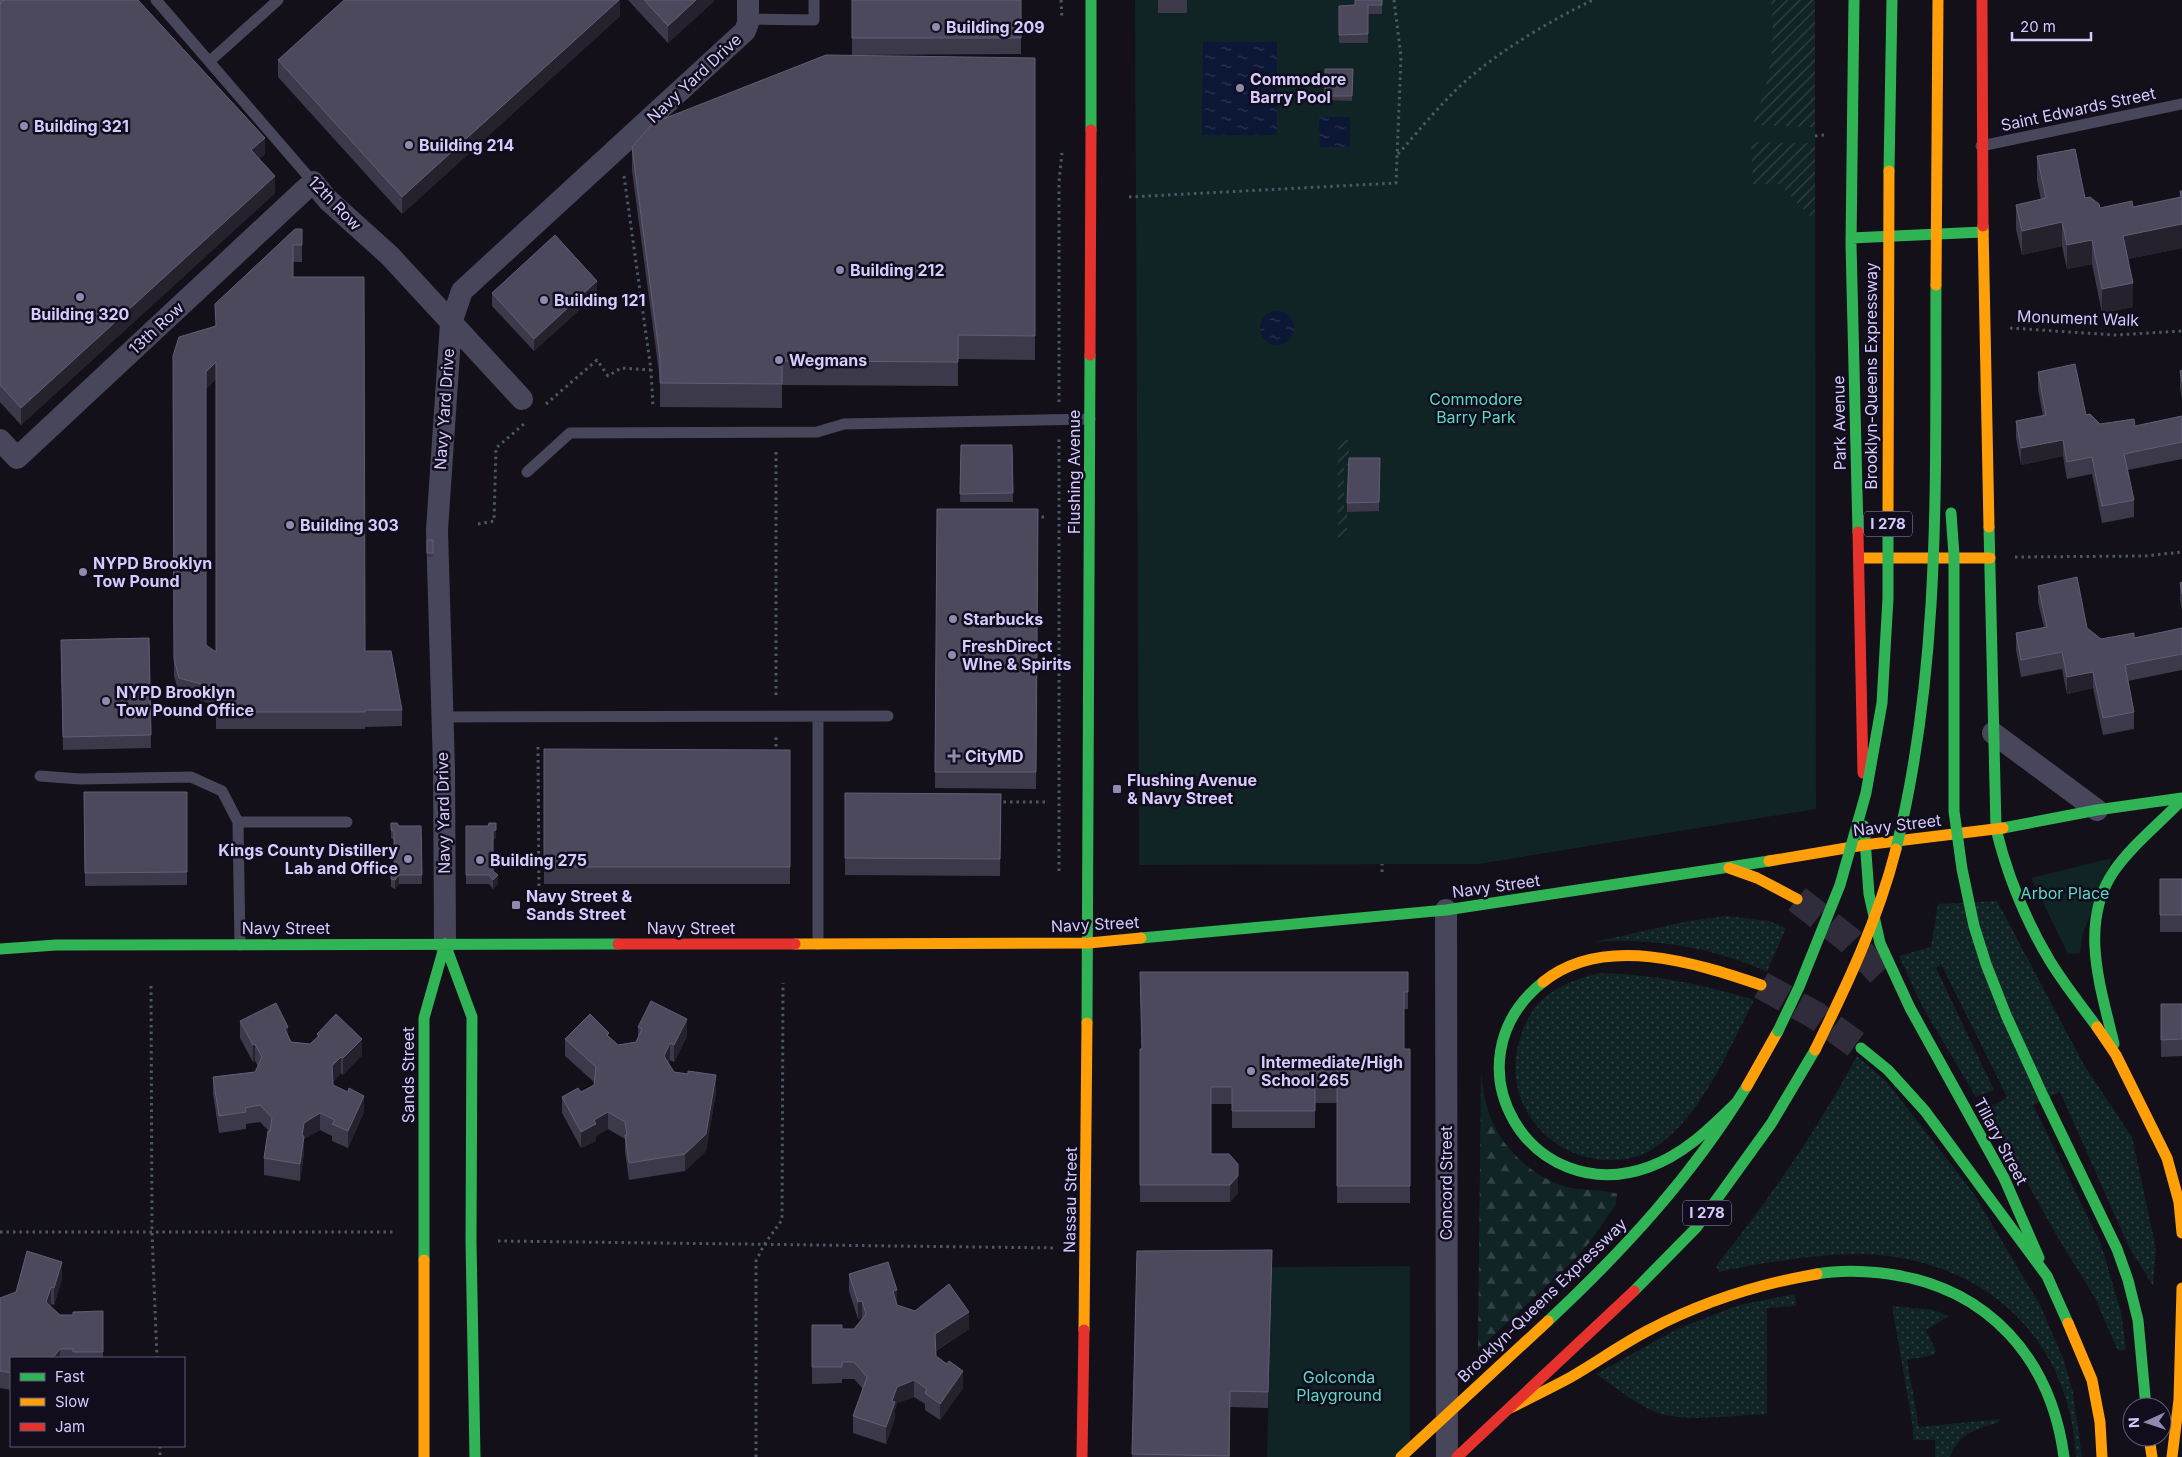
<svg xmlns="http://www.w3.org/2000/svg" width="2182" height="1457" font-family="Inter,sans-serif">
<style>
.grass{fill:url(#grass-dots)}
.forest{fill:url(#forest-firs)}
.park{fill:#102325}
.garden{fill:url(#garden-furrows)}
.water{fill:url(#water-ripples)}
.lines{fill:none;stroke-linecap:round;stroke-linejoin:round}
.secondary-tunnel{stroke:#302c3c;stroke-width:28;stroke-dasharray:28 14;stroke-linecap:butt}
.highway-tunnel{stroke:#302c3c;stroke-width:28;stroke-dasharray:28 14;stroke-linecap:butt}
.path{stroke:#4c5865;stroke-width:3;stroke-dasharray:2.5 4;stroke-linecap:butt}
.lane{stroke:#48465a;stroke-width:11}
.street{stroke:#48465a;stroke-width:22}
.fast{stroke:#30b455;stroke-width:11}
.slow{stroke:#ff9f0a;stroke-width:11}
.jam{stroke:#e5322d;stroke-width:11}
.fast-bridge{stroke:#30b455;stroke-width:11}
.slow-bridge{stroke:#ff9f0a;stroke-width:11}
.wall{fill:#3c394a;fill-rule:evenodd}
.shaded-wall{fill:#25222e}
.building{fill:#4d495d;stroke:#625d76;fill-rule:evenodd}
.poi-dot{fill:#918aae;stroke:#110d1d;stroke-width:2}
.labels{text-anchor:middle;stroke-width:5;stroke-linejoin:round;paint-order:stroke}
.shield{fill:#110d1d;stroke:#9a92ba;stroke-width:1}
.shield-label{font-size:15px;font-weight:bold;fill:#d5cbfd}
.poi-label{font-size:16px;font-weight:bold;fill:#d5cbfd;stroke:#110d1d;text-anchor:start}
.street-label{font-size:16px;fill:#d5cbfd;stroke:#110d1d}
.park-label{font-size:16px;fill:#5bd9c4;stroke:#110d1d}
</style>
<defs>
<pattern id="grass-dots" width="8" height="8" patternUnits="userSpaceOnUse" patternTransform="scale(1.25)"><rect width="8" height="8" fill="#102325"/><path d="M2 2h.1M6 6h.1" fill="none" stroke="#324246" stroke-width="1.8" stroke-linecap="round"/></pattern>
<pattern id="forest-firs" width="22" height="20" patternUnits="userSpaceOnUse" patternTransform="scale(1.25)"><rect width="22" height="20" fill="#102325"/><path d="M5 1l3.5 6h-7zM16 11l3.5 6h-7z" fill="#324246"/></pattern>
<pattern id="garden-furrows" width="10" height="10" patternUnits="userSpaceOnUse" patternTransform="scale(1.25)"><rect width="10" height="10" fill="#102325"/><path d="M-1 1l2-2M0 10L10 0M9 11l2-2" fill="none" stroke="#324246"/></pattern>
<pattern id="water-ripples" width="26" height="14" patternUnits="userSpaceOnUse" patternTransform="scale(1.25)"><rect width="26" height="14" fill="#0c1635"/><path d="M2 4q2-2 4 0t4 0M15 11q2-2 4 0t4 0" fill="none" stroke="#2e3753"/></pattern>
</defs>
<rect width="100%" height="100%" fill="#13101a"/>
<path class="grass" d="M1997 901 2084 1065 2132 1137 2156 1249 2153 1286 2128 1245 2060 1092 2033 1105 2101 1244 2121 1312 2126 1350 2118 1351 2094 1296 2061 1243 1986 1110 2007 1097 1941 964 1936 968 1994 1090 1976 1097 1922 1006 1899 956 1931 947 1938 904Z
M1726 916 1769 921 1786 928 1767 972C1712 947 1654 938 1594 942L1689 921Z
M1599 973C1653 974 1703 984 1754 1000 1729 1049 1701 1118 1653 1149 1642 1157 1624 1160 1610 1160 1547 1160 1500 1100 1520 1039 1524 1025 1531 1010 1542 1000 1559 984 1578 979 1599 973Z
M1857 1056 1887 1082 1974 1194 2040 1305 2064 1360 2073 1393 2082 1457H2076C2070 1342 1991 1265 1878 1255 1831 1251 1764 1262 1719 1272L1716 1266C1771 1197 1815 1133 1857 1056Z
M1795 1294 1796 1306 1767 1308V1414C1736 1415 1683 1423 1655 1412 1634 1403 1615 1387 1596 1374L1677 1329 1739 1305Z
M1892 1306 1933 1310 1949 1316 1926 1330 1936 1351 1934 1355 1907 1360 1919 1427 1999 1419V1422C1975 1430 1960 1432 1950 1457H1935V1440H1913V1427Z"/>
<path class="forest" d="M1481 1072C1483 1089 1485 1105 1492 1121 1505 1152 1538 1181 1572 1188 1582 1190 1611 1190 1617 1194L1616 1204 1589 1243 1574 1260 1478 1350Z"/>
<path class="park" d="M1135 0H1815L1816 809 1478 864 1139 865Z
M2112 858 2082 936 2080 953 2068 954 2031 878Z
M1410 1266V1457H1267L1272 1267Z"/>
<path class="garden" d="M1771 0H1815V127L1753 125C1757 112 1762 99 1766 85 1773 58 1774 28 1771 0Z
M1751 142 1815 143V222L1780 184H1753Z
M1338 440H1349V465H1344V511L1347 512V537H1338Z"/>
<path class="water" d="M1203 42H1277V135H1202Z
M1319 117H1350V147H1320Z
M1260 328a17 17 0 1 1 34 0a17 17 0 1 1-34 0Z"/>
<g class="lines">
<path class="secondary-tunnel" d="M1797 899 1849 940 1890 983"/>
<path class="highway-tunnel" d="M1761 985 1815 1015 1861 1048"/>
<path class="path" d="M1061 0 1062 19
M1815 136 1824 135
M1398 154C1416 134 1433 113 1452 94 1487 58 1547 22 1593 0
M624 176 651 370 653 408
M1129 197 1396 183 1401 57 1394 0
M2010 328 2115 335 2182 331
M1059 402V182L1062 153
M546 404 597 360 608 376 621 368 651 370
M776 452V698
M1035 517H1044
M478 524 494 521 496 448 525 423
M2015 557 2144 556 2182 552
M538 747 539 900
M776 753V734
M997 802H1046
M1059 871V438
M1382 872V864
M151 986 152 1233 157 1358
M0 1232H396
M498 1241 1057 1248
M160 1446V1457
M756 1457V1261L764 1245 782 1220 783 983"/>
<path class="lane" d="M156 0 313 182
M748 19 814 20V0
M210 61 278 0
M1981 146 2182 104
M527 472 570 433 817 432 844 424 1090 419
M442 717 888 716
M40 776 80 779 191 777 222 791 238 822 240 945
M238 822H347
M818 944V717"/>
<path class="street" d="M0 440 17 458 313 182 328 200 390 256 522 399
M1993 733 2097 810
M1446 910 1447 1457
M445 944 444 768 437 530 451 323 462 291 745 31 748 23V0"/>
<path class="fast" d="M1091 0V130
M1854 0 1851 244 1858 532
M1851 238 1983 232
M1989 527 1996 829C2007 874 2026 921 2050 961 2064 984 2081 1005 2097 1027
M1864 826 1869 894 1880 943 1910 1008 2004 1178 2039 1258
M2003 828 2097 810 2182 798
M1141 938 1446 910 1769 861
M445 944 472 1017 471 1241 475 1457
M0 949 56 945 618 944
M1543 982C1443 1062 1530 1210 1649 1167 1685 1154 1710 1128 1737 1102
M1087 1023 1090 355
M2114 1044C2101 988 2078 924 2114 871 2132 845 2160 823 2182 800
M1861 1048 1888 1070 1925 1111 2047 1276 2068 1323
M2044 1098 2117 1249 2128 1280 2138 1320 2146 1407
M424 1260V1018L445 944
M1817 1274C1840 1270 1866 1271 1889 1274 1989 1288 2051 1359 2064 1457
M1634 1291 1696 1228 1771 1124 1815 1050
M1548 1321C1624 1250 1693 1175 1747 1086"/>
<path class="slow" d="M1983 226 1989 527
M1864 558H1990
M1769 861 1864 845 2003 828
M1729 868 1757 878 1797 899
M795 944 1089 943 1141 938
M1543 982C1604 933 1696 963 1761 985
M2097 1027 2116 1055 2167 1158 2179 1202 2182 1233
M1747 1086 1778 1031
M424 1260V1457
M2068 1323 2092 1380 2100 1422 2102 1457
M1084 1330 1087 1023
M1510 1408C1530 1398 1551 1388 1571 1377 1597 1362 1622 1344 1649 1330 1702 1302 1758 1284 1817 1274
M2149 1437 2152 1457
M2172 1457 2179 1400 2182 1288"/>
<path class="jam" d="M1982 0 1983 226
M1090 355 1091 130
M1858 532 1863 773
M618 944H795
M1082 1457 1084 1330
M1457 1457 1634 1291"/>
<path class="fast-bridge" d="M1889 171 1892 0
M1951 513 1954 555V811L1962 869 1974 926 1986 964 2006 1015 2044 1098
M1896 849C1942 664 1935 474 1936 285
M1778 1031 1799 987 1840 885 1866 793 1882 703 1888 598V516"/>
<path class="slow-bridge" d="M1936 285 1938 0
M1888 516 1889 171
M1815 1050C1847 985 1878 920 1896 849
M1401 1457 1548 1321"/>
</g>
<path class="wall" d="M0 0 265 154 259 159 275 193 21 425 0 402Z
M620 0V16L402 214 278 77V60Z
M628 0H714V1L668 43Z
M852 0H1021V54L852 55Z
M1158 0H1187V13H1158Z
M1382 0V14H1368V43H1339V6L1355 5Z
M1035 58V360L958 359V386L782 385V408L660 407V380L632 171V147Z
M1325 69H1353L1352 101 1325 100Z
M2037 156 2085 198 2100 208 2133 207 2180 198V191H2182V248L2128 259 2133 307 2102 313 2092 264 2067 269 2062 246 2022 255 2016 229V205L2041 200 2037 180Z
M302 229V262H293V277L365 651 402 710V726L365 727V729H216V705L179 694 174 676 173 356 215 326ZM216 379V652L206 645V389Z
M492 293 597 294 534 351 492 306Z
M2182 370V399L2180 387V371Z
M2038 372 2086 415 2100 424 2135 426 2182 416V459L2128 470 2134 500V517L2102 523 2092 474 2067 479 2063 456 2021 465 2016 438V421L2043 416 2038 389Z
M961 445H1012L1013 502H960Z
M1380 458 1379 511 1347 512V503Z
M937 509H1038L1036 789 935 788Z
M427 540H433V557H427Z
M2182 582V611L2180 600V583Z
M2038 586 2087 628 2101 639 2134 638 2182 628V670L2128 681 2134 712V729L2103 735 2093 688 2067 694 2062 669 2021 677 2016 650V633L2044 627 2038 602Z
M149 638 151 748 63 750 61 640Z
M544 749 790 750V884H544Z
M84 792H187V885L85 886Z
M845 793 1001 794 1000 876 845 875Z
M391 823 399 826H421L422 884H399L395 889 391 887V872L394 871V840L391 838Z
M466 826 496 838 493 840V871L498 884 493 889 489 884H466Z
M2160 879H2182V932H2160Z
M1408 972V1009H1404V1049H1410V1203H1337V1103H1315V1128H1232V1104H1211V1154L1238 1193 1230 1202H1140V1049Z
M2161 1004H2182V1056L2161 1057Z
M240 1021 288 1036 291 1042 310 1044 317 1037V1034L362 1055 343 1075 341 1073 333 1082V1085L364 1112 348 1148 332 1141V1136L320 1130 304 1139V1153L300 1181 264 1175V1158L269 1131 260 1122 246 1124V1129L219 1133 213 1094V1077L255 1072 258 1066 255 1061 253 1062 240 1038Z
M638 1027 687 1036 674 1062 670 1060 668 1064 674 1072 716 1092 706 1151 685 1171 629 1180 625 1152V1139L608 1129 596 1136V1141L581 1148 562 1113V1097L581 1092 594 1085V1082L565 1056V1039L609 1037 618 1045 636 1042 638 1037Z
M1137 1251 1272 1267 1268 1408 1230 1407V1457H1132Z
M849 1274 897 1305 969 1329 936 1351V1356L963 1388 940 1420 925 1410V1404L914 1397 897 1403 895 1410V1418L886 1444 853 1433V1416L863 1389 854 1379H842V1383L812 1384V1325L842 1329H854L862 1319V1318L858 1319 849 1291Z
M62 1279 54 1305 51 1304 50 1306 60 1315H73L103 1311V1358H11V1390L0 1388V1298Z"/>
<path class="shaded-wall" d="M619 0H620V16L402 214V197Z
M696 0H714V1L668 43V26Z
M265 138V154L251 167V150Z
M275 176V193L21 425V408Z
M2062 222V246L2022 255V231Z
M2182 224V248L2123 260V236Z
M2092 240V264L2067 269V245Z
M597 281V294L534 351V339Z
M2133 283V307L2102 313V289Z
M216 362V379L206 389V372Z
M2063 440V456L2021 465V448Z
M2093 672V688L2067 694V677Z
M496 830V838L493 840V831Z
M399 875V884L395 889V880Z
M498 875V884L493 889V880Z
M687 1019V1036L674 1062V1045Z
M288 1027V1044L285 1029Z
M362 1039V1055L343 1075V1058Z
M670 1043V1060L664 1073V1056Z
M255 1044V1061L253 1062V1045Z
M341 1057V1073L332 1083V1066Z
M716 1075V1092L706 1151 685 1171V1154Z
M364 1096V1112L348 1148V1131Z
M608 1112V1129L596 1136V1141L581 1148V1132L594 1120Z
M320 1113V1130L304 1139V1153L300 1181V1164L304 1123Z
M1238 1176V1193L1230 1202V1185Z
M1272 1250V1267L1268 1408V1392Z
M62 1262V1279L54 1305V1288Z
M51 1287V1304L46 1318V1302Z
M897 1290V1307L893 1291Z
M862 1301V1318L858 1319V1302Z
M969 1312V1329L935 1351V1334Z
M60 1349V1358H53Z
M963 1371V1388L940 1420V1404Z
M914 1380V1397L897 1403 895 1410V1418L886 1444V1427L892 1401 897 1387Z"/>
<path class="building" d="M0 0H4L0 4Z
M4 0H138L265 138 251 150 275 176 21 408 0 385V4Z
M344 0H619L402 197 278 60Z
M644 0H696L668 26Z
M852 0H1021V38H852Z
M1355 0H1382V5H1368V34L1339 35V6L1355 5Z
M826 55 1035 58V336L958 335V362L782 361V384L660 383V359L632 147 653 123Z
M1325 69H1353L1352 96H1325Z
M2075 149 2085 198 2090 197 2099 204 2100 208 2132 201 2133 207 2181 197 2180 191H2182V224L2123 236 2133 283 2102 289 2092 240 2067 245 2062 222 2022 231 2016 205 2046 198 2037 156Z
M295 229H302V245H293V277H364L365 651H391L402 710H365V712H216V688L179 678 174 659 173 356 179 337 216 326 215 304ZM216 362V652L206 645V372Z
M555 235 597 281 534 339 492 293Z
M2075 364 2086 415 2090 414 2100 424 2134 419 2135 426 2182 416V442L2124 454 2134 500 2102 506 2092 457 2067 462 2063 440 2021 448 2016 421 2046 415 2038 372Z
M2182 370V382L2180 371Z
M961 445H1012L1013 493 960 494Z
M1349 458H1380L1379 502 1347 503Z
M937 509H1038L1036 772H935Z
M427 540H433V553H427Z
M2077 577 2087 628 2101 639 2134 633V638L2182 628V654L2125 665 2134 712 2103 718 2093 672 2067 677 2062 652 2021 660 2016 633 2047 627 2038 586Z
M2182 582V594L2180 583Z
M149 638 151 735 63 737 61 640Z
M544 749 790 750V867H544Z
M84 792H187V872L85 873Z
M845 793 1001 794 1000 859 845 858Z
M391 823H397L399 826H421L422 875H399L395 880 391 879V872L394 871V831L391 830Z
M489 823H496V830L493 831V871L498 875 493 880 489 875H466V826H488Z
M2160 879H2182V915H2160Z
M1140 972H1408V992H1404V1049H1410V1186H1337V1086H1315V1111H1232V1087H1211V1154H1229L1238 1164V1176L1230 1185H1140V1049H1142Z
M651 1001 687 1019 674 1045 670 1043 664 1056 674 1072 688 1074V1071L716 1075 706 1134 685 1154 629 1163 625 1135H627L625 1122 608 1112 594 1120 596 1124 581 1132 562 1097 578 1088 581 1092 594 1085 596 1067 565 1039 590 1014 609 1033 607 1035 618 1045 636 1042 642 1029 638 1027Z
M276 1003 288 1027 285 1029 291 1042 310 1044 319 1036 317 1034 336 1014 362 1039 343 1058 341 1057 332 1066 333 1085 348 1092 349 1088 364 1096 348 1131 332 1124 335 1120 320 1113 304 1123 302 1136H304L300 1164 264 1158 268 1131H270L272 1118 260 1105 245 1108 246 1112 219 1116 213 1077 255 1072 262 1057 255 1044 253 1045 240 1021Z
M2161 1004H2182V1039L2161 1040Z
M1272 1250 1268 1392 1230 1391 1229 1456 1132 1454 1137 1251Z
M27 1251 62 1262 54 1288 51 1287 46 1302 60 1315H73V1312L103 1311V1352H73V1349H60L53 1358H11V1373L0 1371V1298L16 1292Z
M888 1262 897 1290 893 1291 897 1305 915 1311 949 1284 969 1312 935 1334 936 1356 947 1364 949 1361 963 1371 940 1404 925 1393 927 1389 914 1380 897 1387 892 1401 895 1402 886 1427 853 1416 867 1377 854 1362H842V1367H812V1325H842V1329H854L866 1314 862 1301 858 1302 849 1274Z"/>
<g class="poi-dot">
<circle cx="936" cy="27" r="5"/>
<circle cx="1240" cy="88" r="5"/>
<circle cx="24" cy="126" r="5"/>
<circle cx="409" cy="145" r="5"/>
<circle cx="840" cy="270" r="5"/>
<circle cx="80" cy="297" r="5"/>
<circle cx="544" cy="300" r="5"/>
<circle cx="779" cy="360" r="5"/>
<circle cx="290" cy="525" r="5"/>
<circle cx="83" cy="572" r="5"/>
<circle cx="953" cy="619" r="5"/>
<circle cx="952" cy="655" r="5"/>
<circle cx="106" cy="701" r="5"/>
<path d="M951.5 748.5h5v5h5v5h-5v5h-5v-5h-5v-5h5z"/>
<rect x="1112" y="784" width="10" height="10" rx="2.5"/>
<circle cx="408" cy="859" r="5"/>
<circle cx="480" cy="860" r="5"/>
<rect x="511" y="900" width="10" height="10" rx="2.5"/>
<circle cx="1251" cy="1071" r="5"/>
</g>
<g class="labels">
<g class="shield">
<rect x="1864" y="511.5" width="48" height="25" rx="4"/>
<rect x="1683" y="1200.5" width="48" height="25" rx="4"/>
</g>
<g class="shield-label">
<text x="1888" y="529">I 278</text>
<text x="1707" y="1218">I 278</text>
</g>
<g class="poi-label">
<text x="946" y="33">Building 209</text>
<text x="1250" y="85">Commodore<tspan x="1250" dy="18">Barry Pool</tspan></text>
<text x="34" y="132">Building 321</text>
<text x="419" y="151">Building 214</text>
<text x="850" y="276">Building 212</text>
<text x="554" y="306">Building 121</text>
<text x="80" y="320" text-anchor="middle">Building 320</text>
<text x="789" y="366">Wegmans</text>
<text x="300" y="531">Building 303</text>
<text x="93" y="569">NYPD Brooklyn<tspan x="93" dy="18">Tow Pound</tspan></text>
<text x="963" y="625">Starbucks</text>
<text x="962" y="652">FreshDirect<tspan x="962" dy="18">WIne &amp; Spirits</tspan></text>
<text x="116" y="698">NYPD Brooklyn<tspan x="116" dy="18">Tow Pound Office</tspan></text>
<text x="965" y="762">CityMD</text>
<text x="1127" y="786">Flushing Avenue<tspan x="1127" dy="18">&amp; Navy Street</tspan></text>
<text x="398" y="856" text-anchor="end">Kings County Distillery<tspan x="398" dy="18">Lab and Office</tspan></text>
<text x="490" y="866">Building 275</text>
<text x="526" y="902">Navy Street &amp;<tspan x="526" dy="18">Sands Street</tspan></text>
<text x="1261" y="1068">Intermediate/High<tspan x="1261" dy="18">School 265</tspan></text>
</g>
<g class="street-label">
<text transform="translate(694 78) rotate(-43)" y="6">Navy Yard Drive</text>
<text transform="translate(2078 109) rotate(-12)" y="6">Saint Edwards Street</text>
<text transform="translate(335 203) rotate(46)" y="6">12th Row</text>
<text transform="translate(2078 318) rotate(2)" y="6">Monument Walk</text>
<text transform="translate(156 328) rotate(-43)" y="6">13th Row</text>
<text transform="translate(1871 376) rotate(-90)" y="6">Brooklyn-Queens Expressway</text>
<text transform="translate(444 409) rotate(-86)" y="6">Navy Yard Drive</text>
<text transform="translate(1839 423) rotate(-91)" y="6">Park Avenue</text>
<text transform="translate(1074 472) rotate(-90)" y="6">Flushing Avenue</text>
<text transform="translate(443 813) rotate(-91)" y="6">Navy Yard Drive</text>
<text transform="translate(1897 825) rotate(-7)" y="6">Navy Street</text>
<text transform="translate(1496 886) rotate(-8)" y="6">Navy Street</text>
<text transform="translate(1095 924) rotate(-3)" y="6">Navy Street</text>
<text x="286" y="934">Navy Street</text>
<text x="691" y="934">Navy Street</text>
<text transform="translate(408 1075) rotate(-90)" y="6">Sands Street</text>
<text transform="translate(2001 1141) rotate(62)" y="6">Tillary Street</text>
<text transform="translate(1446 1183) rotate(-90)" y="6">Concord Street</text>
<text transform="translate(1070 1200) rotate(-89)" y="6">Nassau Street</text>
<text transform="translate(1542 1300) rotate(-44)" y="6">Brooklyn-Queens Expressway</text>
</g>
<g class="park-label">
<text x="1476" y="405">Commodore<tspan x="1476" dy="18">Barry Park</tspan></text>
<text x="2065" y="899">Arbor Place</text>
<text x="1339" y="1383">Golconda<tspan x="1339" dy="18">Playground</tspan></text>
</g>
</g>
<rect x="10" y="1357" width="175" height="90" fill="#110d1d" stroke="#5f5977"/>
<rect x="20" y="1373" width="25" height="8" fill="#30b455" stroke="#5f5977"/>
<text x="55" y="1382" font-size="15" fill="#d5cbfd">Fast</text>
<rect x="20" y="1398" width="25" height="8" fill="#ff9f0a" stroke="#5f5977"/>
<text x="55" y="1407" font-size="15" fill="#d5cbfd">Slow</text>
<rect x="20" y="1423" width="25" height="8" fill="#e5322d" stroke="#5f5977"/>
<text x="55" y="1432" font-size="15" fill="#d5cbfd">Jam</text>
<g transform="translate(2147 1422) rotate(267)"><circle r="24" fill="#110d1d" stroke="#5f5977"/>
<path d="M0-4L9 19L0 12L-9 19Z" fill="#918aae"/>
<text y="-8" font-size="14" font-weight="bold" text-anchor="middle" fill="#d5cbfd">N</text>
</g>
<path d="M2012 32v8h79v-8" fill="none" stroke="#d5cbfd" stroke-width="2.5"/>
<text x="2020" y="32" font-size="15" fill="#d5cbfd" stroke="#110d1d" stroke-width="4" paint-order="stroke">20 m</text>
</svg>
